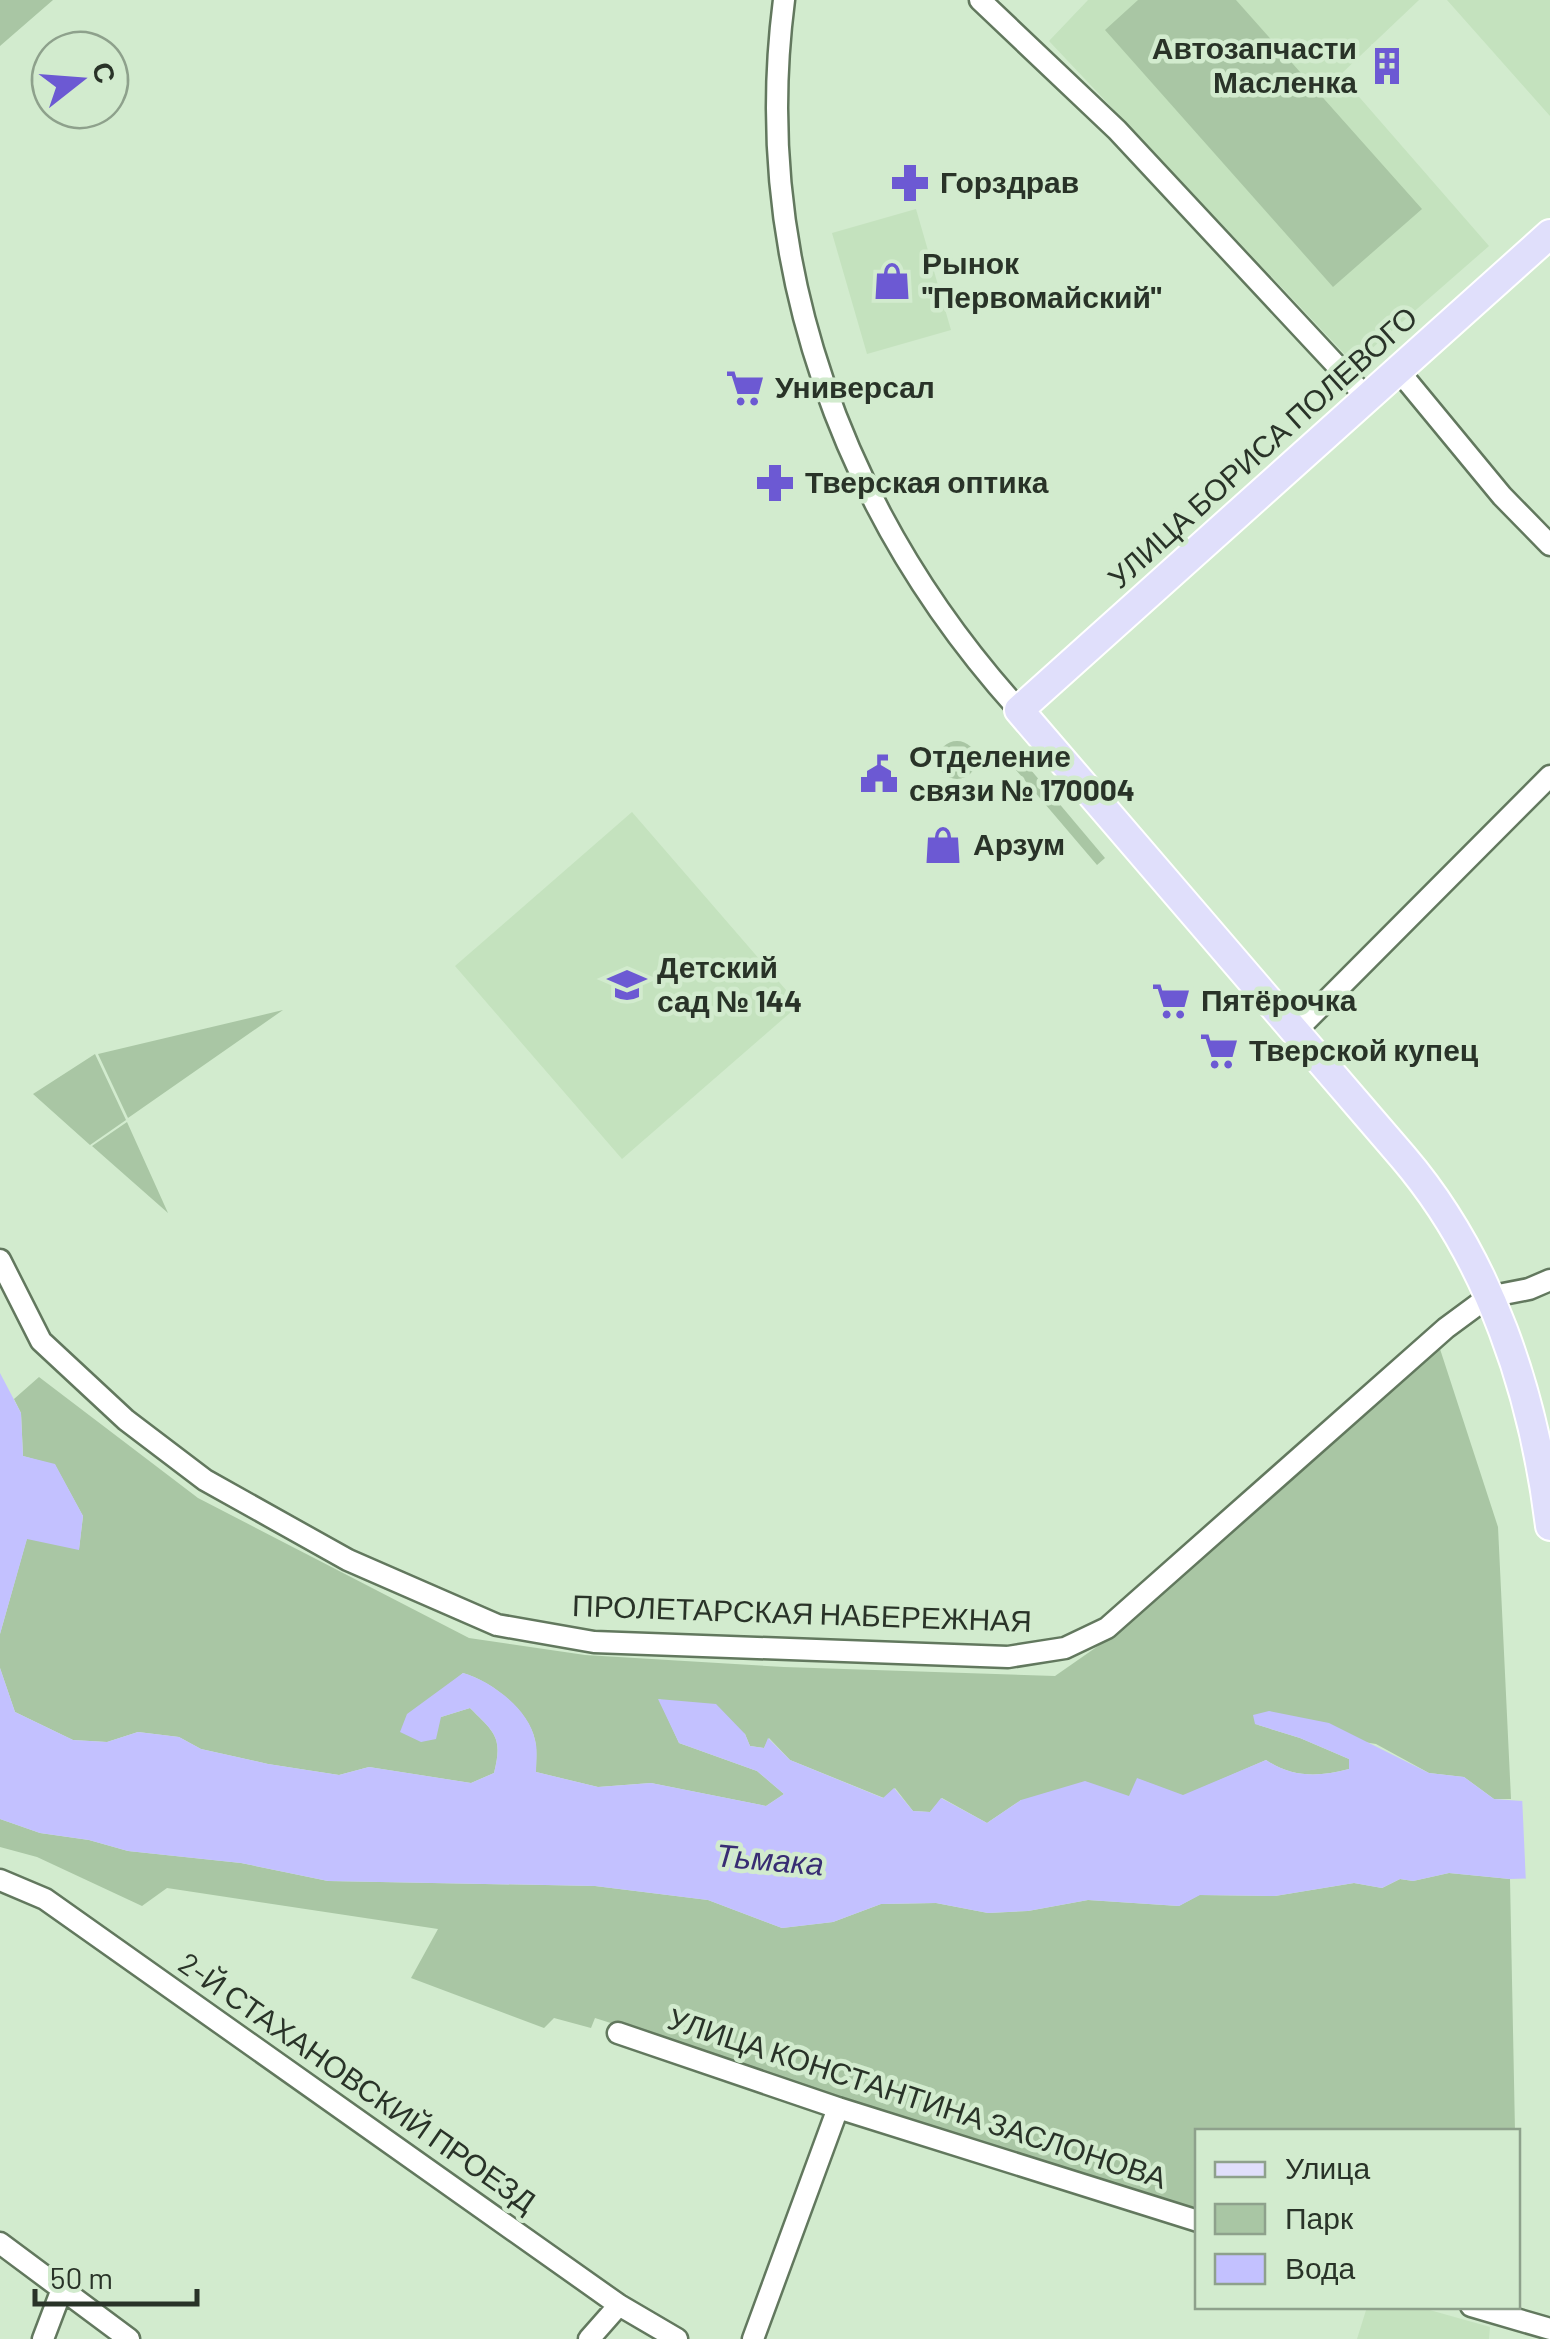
<svg xmlns="http://www.w3.org/2000/svg" width="1550" height="2339" font-family="Barlow,sans-serif">
<style>
.built{fill:#c4e2be}
.green{fill:#a9c6a4}
.water{fill:#c3c1ff}
.pier{fill:#d2ebce}
.lines{fill:none;stroke-linecap:round;stroke-linejoin:round}
.minor-casing{stroke:#62785e;stroke-width:25}
.major-casing{stroke:#fff;stroke-width:32}
.minor{stroke:#fff;stroke-width:20}
.major{stroke:#e0dffb;stroke-width:28}
.labels{text-anchor:middle;stroke-width:9;stroke-linejoin:round;paint-order:stroke}
.poi-label{font-size:30px;font-weight:bold;fill:#293328;stroke:#d2ebce;text-anchor:start}
.street-label{font-size:30px;fill:#293328;stroke:#d2ebce}
.water-label{font-size:32px;font-style:italic;fill:#382c73;stroke:#d2ebce}
</style>
<rect width="100%" height="100%" fill="#d2ebce"/>
<path class="built" d="M1088 0H1419L1340 75 1489 246 1354 364 1049 41Z
M1447 0H1550V116Z
M916 209 951 330 867 354 832 233Z
M632 812 799 1005 622 1159 455 966Z
M1367 2307H1419L1490 2327 1489 2339H1357Z"/>
<path class="green" d="M0 0H53L0 46Z
M1138 0H1236L1422 209 1333 287 1105 30Z
M938 760a19 19 0 1 1 38 0a19 19 0 1 1-38 0Z
M1025 763 1105 858 1097 865 1016 770Z
M283 1010 128 1118 98 1054Z
M95 1054 126 1120 90 1145 33 1094Z
M127 1122 168 1213 92 1146Z
M1440 1349 1498 1527 1511 1799H1494L1464 1777 1429 1773 1376 1744 1255 1724 1300 1738 1349 1759V1769C1319 1777 1293 1778 1266 1760L1183 1796 1138 1779 1129 1797 1021 1800 987 1823 942 1798 930 1812 913 1811 895 1788 884 1798 790 1760 769 1738 764 1748 750 1746 745 1734 659 1699 679 1743 757 1771 784 1794 766 1806 651 1783 598 1787 536 1772C536 1762 537 1750 535 1740 529 1710 491 1681 463 1673L449 1685 441 1717 470 1708C495 1733 503 1737 494 1773L471 1783 369 1767 339 1775 268 1764 201 1749 179 1737 138 1732 107 1742 73 1740 15 1712 0 1668V1634L27 1538 79 1549 83 1516 55 1465 23 1456 21 1413 14 1399 39 1377 198 1498 469 1638 585 1655 784 1667 1055 1676 1121 1630Z
M0 1819 40 1833 89 1840 128 1851 241 1863 328 1881 595 1886 708 1900 782 1928 833 1922 881 1904 936 1903 988 1913 1028 1911 1088 1900 1179 1906 1199 1895 1275 1896 1354 1883 1382 1888 1400 1879 1413 1881 1449 1873 1510 1879 1515 2131 1198 2132 1197 2210 595 2018 591 2028 554 2018 544 2028 411 1978 438 1929 167 1888 142 1906 37 1857 0 1847Z"/>
<path class="water" d="M0 1373 21 1413 23 1456 55 1464 83 1516 79 1550 27 1539 0 1634Z
M0 1668 15 1712 73 1740 107 1742 138 1732 179 1737 201 1749 268 1764 339 1775 369 1767 471 1783 494 1773C503 1737 495 1733 470 1708L441 1717 436 1739 421 1742 400 1732 407 1714 463 1673C491 1681 529 1709 535 1740 538 1750 536 1762 536 1772L598 1787 651 1783 766 1806 784 1794 757 1771 679 1743 658 1699 716 1704 745 1734 750 1746 764 1748 768 1738 790 1760 883 1798 894 1788 913 1811 930 1812 941 1798 987 1823 1021 1800 1085 1781 1129 1796 1137 1778 1183 1795 1266 1760C1293 1778 1319 1777 1349 1769V1759L1300 1738 1255 1724 1253 1715 1269 1711 1329 1723 1429 1773 1464 1777 1494 1799 1550 1803V1878L1510 1879 1449 1873 1413 1881 1400 1879 1382 1888 1354 1883 1275 1896 1200 1895 1179 1906 1088 1900 1028 1911 988 1913 936 1903 881 1904 833 1922 782 1928 708 1900 595 1886 328 1881 241 1863 128 1851 89 1840 40 1833 0 1819Z"/>
<path class="pier" d="M1522 1795 1550 1798V1883L1526 1884Z"/>
<g class="lines">
<g class="minor-casing">
<path id="minor" d="M784 0C750 263 844 516 1019 710
M980 0 1117 130 1367 398
M1398 370 1502 496 1550 545
M1295 1032 1550 776
M0 1260 41 1341 126 1420 205 1480 348 1560 497 1625 594 1642 1008 1657 1065 1648 1107 1628 1446 1328 1488 1297 1529 1289 1550 1280
M0 1880 45 1899 619 2305 677 2339
M618 2033 838 2108 1198 2221
M0 2243 129 2339
M1471 2306 1550 2329
M43 2339 62 2289
M589 2339 619 2305
M753 2339 838 2108"/>
</g>
<g class="major-casing">
<path id="major" d="M1550 234 1019 710 1403 1157C1490 1259 1534 1394 1550 1526"/>
</g>
<use href="#minor" class="minor"/>
<use href="#major" class="major"/>
</g>
<defs>
<g id="building-bare" transform="scale(3)"><path d="M-4-6H4V6H1V3H-1V6H-4ZM-2.5-4.3h1.7v1.8h-1.7ZM.8-4.3h1.7v1.8H.8ZM-2.5-1h1.7V.8h-1.7ZM.8-1h1.7V.8H.8Z" fill="#6c59d3" stroke="#d2ebce" stroke-width="2.5" paint-order="stroke"/></g>
<g id="pharmacy-bare" transform="scale(3)"><path d="M-2-6h4v4h4v4h-4v4h-4v-4h-4v-4h4Z" fill="#6c59d3" stroke="#d2ebce" stroke-width="2.5" paint-order="stroke"/></g>
<g id="shop-bare" transform="scale(3)"><path d="M-5-2.5h2.3a2.7 3.5 0 0 1 5.4 0H5L5.5 6h-11ZM-1.5-2.5h3a1.5 2.3 0 0 0-3 0Z" fill="#6c59d3" stroke="#d2ebce" stroke-width="2.5" paint-order="stroke"/></g>
<g id="supermarket-bare" transform="scale(3)"><path d="M-6-5.5h2.5l.6 2H6L4.5 2H-2.5L-4.4-4H-6ZM-1.5 3.2a1.3 1.3 0 1 0 .1 0ZM3 3.2a1.3 1.3 0 1 0 .1 0Z" fill="#6c59d3" stroke="#d2ebce" stroke-width="2.5" paint-order="stroke"/></g>
<g id="civic-bare" transform="scale(3)"><path d="M-.6-6.5H3V-4.5H.6V-3L4-1V1h2V6H-6V1h2V-1L-.6-3ZM-1.2 2.5V6h2.4V2.5Z" fill="#6c59d3" stroke="#d2ebce" stroke-width="2.5" paint-order="stroke"/></g>
<g id="school-bare" transform="scale(3)"><path d="M0-5L7-2L0 1L-7-2ZM-4 1L0 2.5L4 1V4Q0 6-4 4Z" fill="#6c59d3" stroke="#d2ebce" stroke-width="2.5" paint-order="stroke"/></g>
</defs>
<g fill-rule="evenodd">
<use href="#building-bare" x="1387" y="66"/>
<use href="#pharmacy-bare" x="910" y="183"/>
<use href="#shop-bare" x="892" y="281"/>
<use href="#supermarket-bare" x="745" y="388"/>
<use href="#pharmacy-bare" x="775" y="483"/>
<use href="#civic-bare" x="879" y="774"/>
<use href="#shop-bare" x="943" y="845"/>
<use href="#school-bare" x="627" y="985"/>
<use href="#supermarket-bare" x="1171" y="1001"/>
<use href="#supermarket-bare" x="1219" y="1051"/>
</g>
<g class="labels">
<g class="poi-label">
<text x="1357" y="59" text-anchor="end">Автозапчасти<tspan x="1357" dy="34">Масленка</tspan></text>
<text x="940" y="193">Горздрав</text>
<text x="922" y="274">Рынок<tspan x="922" dy="34">"Первомайский"</tspan></text>
<text x="775" y="398">Универсал</text>
<text x="805" y="493">Тверская оптика</text>
<text x="909" y="767">Отделение<tspan x="909" dy="34">связи № 170004</tspan></text>
<text x="973" y="855">Арзум</text>
<text x="657" y="978">Детский<tspan x="657" dy="34">сад № 144</tspan></text>
<text x="1201" y="1011">Пятёрочка</text>
<text x="1249" y="1061">Тверской купец</text>
</g>
<g class="street-label">
<text transform="translate(1263 448) rotate(-42)" y="10">УЛИЦА БОРИСА ПОЛЕВОГО</text>
<text transform="translate(802 1614) rotate(2)" y="10">ПРОЛЕТАРСКАЯ НАБЕРЕЖНАЯ</text>
<text transform="translate(357 2083) rotate(35)" y="10">2-Й СТАХАНОВСКИЙ ПРОЕЗД</text>
<text transform="translate(917 2099) rotate(18)" y="10">УЛИЦА КОНСТАНТИНА ЗАСЛОНОВА</text>
</g>
<g class="water-label">
<text transform="translate(770 1860) rotate(5)" y="11">Тьмака</text>
</g>
</g>
<rect x="1195" y="2129" width="325" height="180" fill="#d2ebce" stroke="#8ea18c" stroke-width="2.5"/>
<rect x="1215" y="2162" width="50" height="15" fill="#e0dffb" stroke="#8ea18c" stroke-width="2.5"/>
<text x="1285" y="2179" font-size="30" fill="#293328">Улица</text>
<rect x="1215" y="2204" width="50" height="30" fill="#a9c6a4" stroke="#8ea18c" stroke-width="2.5"/>
<text x="1285" y="2229" font-size="30" fill="#293328">Парк</text>
<rect x="1215" y="2254" width="50" height="30" fill="#c3c1ff" stroke="#8ea18c" stroke-width="2.5"/>
<text x="1285" y="2279" font-size="30" fill="#293328">Вода</text>
<g transform="translate(80 80) rotate(73)"><circle r="48" fill="#d2ebce" stroke="#8ea18c" stroke-width="2.5"/>
<path d="M0-8L18 38L0 25L-18 38Z" fill="#6c59d3"/>
<text y="-15" font-size="28" font-weight="bold" text-anchor="middle" fill="#293328">С</text>
</g>
<path d="M35 2289v15h162v-15" fill="none" stroke="#293328" stroke-width="5"/>
<text x="50" y="2289" font-size="30" fill="#293328" stroke="#d2ebce" stroke-width="8" paint-order="stroke">50 m</text>
</svg>
